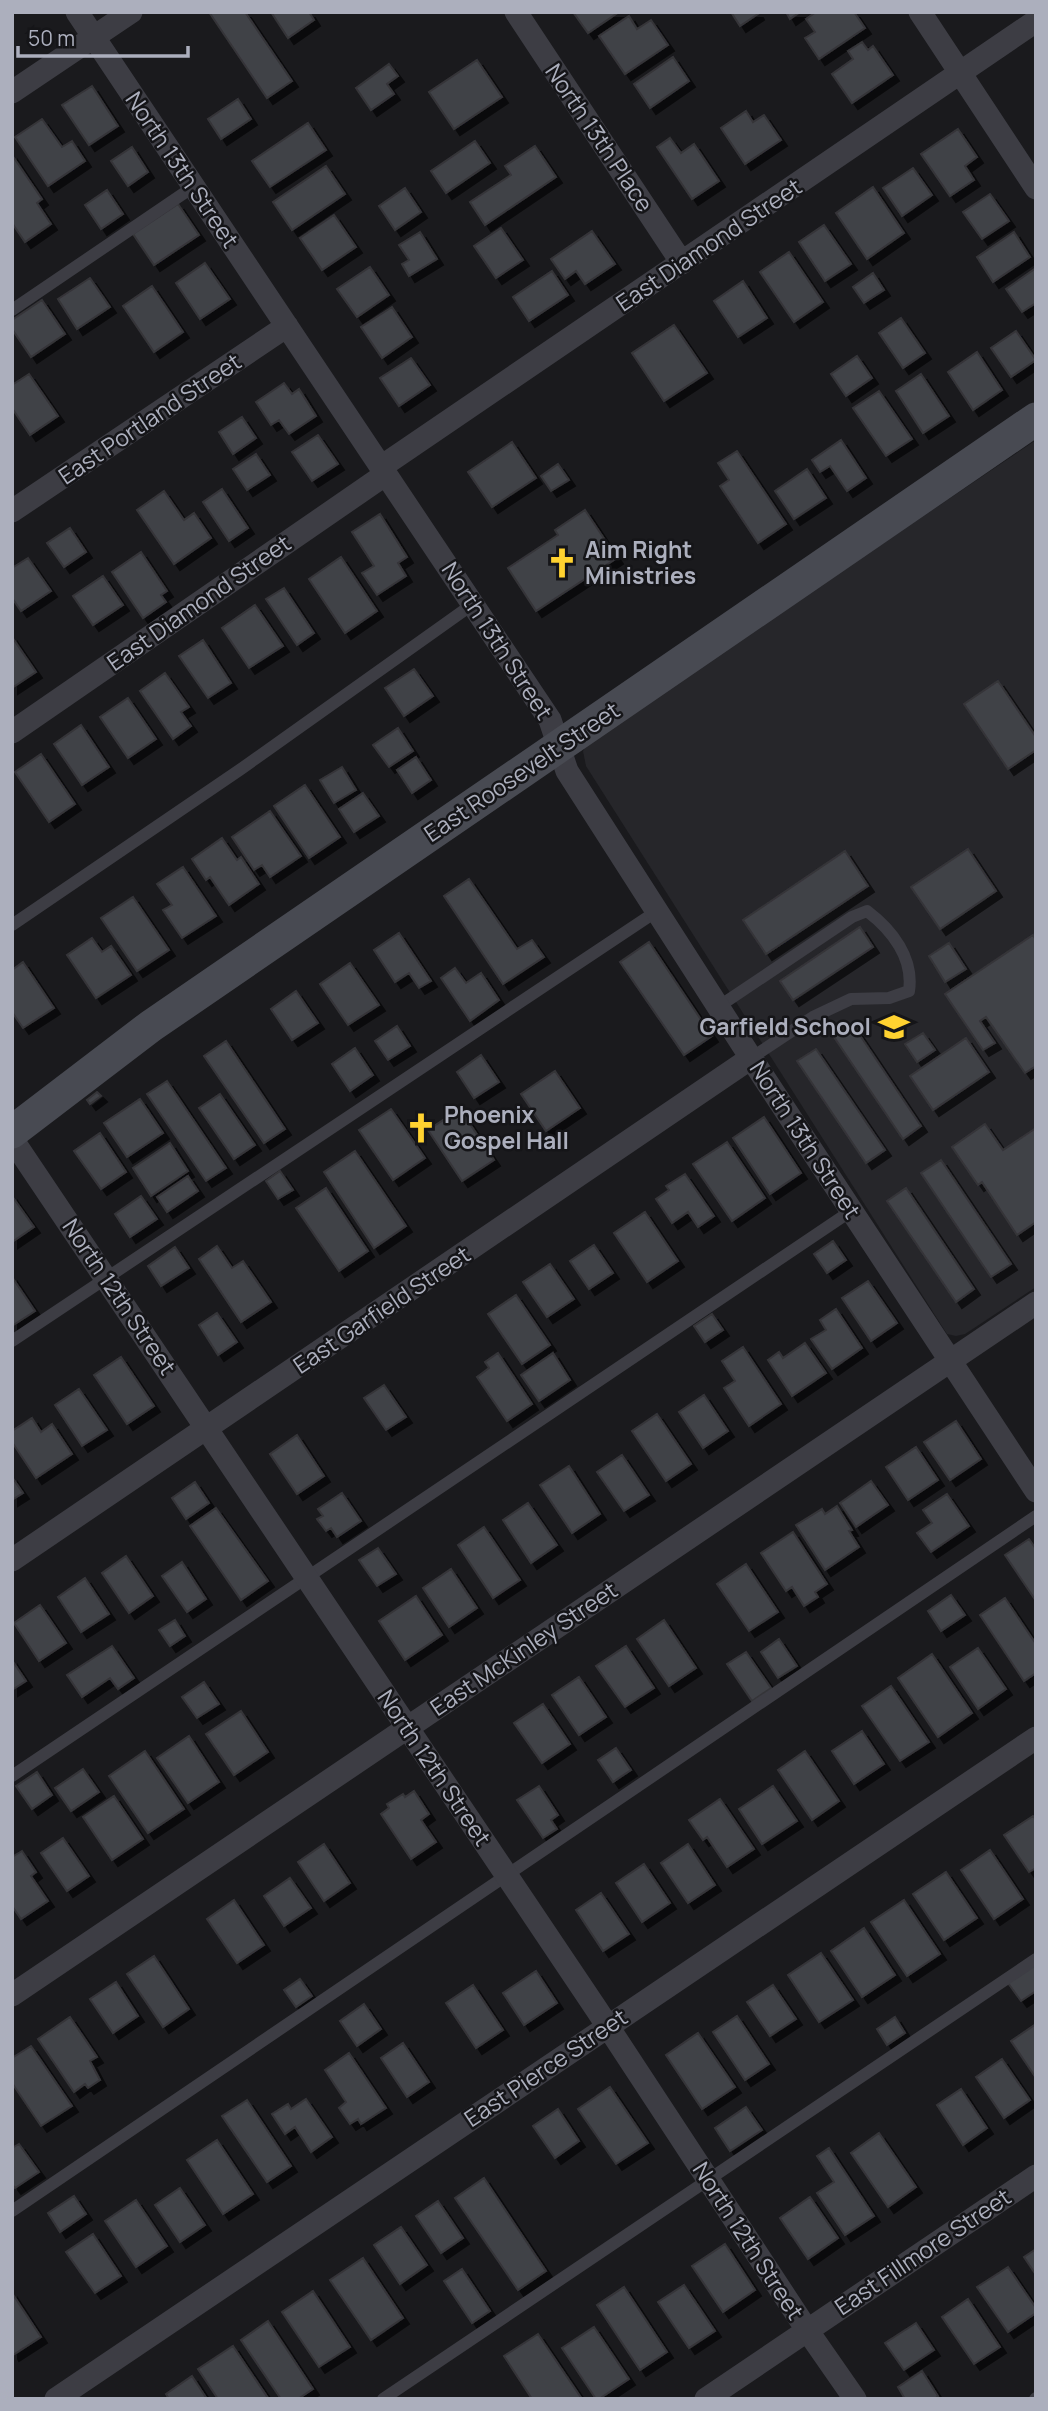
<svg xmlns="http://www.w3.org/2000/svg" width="1048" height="2411" font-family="Manrope,sans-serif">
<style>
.built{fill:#26262a}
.building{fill:#414247;stroke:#353439;stroke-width:2;filter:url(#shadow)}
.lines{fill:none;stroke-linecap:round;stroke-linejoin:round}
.lane{stroke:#3d3d44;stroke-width:12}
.street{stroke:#3d3d44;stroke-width:23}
.secondary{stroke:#484a52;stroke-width:33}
.labels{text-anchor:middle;stroke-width:5;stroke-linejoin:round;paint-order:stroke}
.street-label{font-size:23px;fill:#acafbd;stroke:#151518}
.poi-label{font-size:23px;font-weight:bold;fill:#acafbd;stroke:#151518;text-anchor:start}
</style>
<defs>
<filter id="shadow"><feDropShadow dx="6" dy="6" stdDeviation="0" flood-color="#0009"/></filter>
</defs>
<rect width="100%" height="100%" fill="#1a1a1d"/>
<path class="built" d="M1036 440V1287L965 1334 956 1336 947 1334 586 766 583 751 589 742Z"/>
<path class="building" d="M209 12H245L292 81 267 98Z
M271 12H309L314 20 288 38Z
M573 12H619L588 33Z
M731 12H757L758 14 740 26Z
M786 12H800L790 19Z
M816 12H854L865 28 819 59 805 38 815 32 806 19Z
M629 16 637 29 651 20 668 45 625 74 599 36Z
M862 42 868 50 873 46 893 75 852 103 832 74 853 59 848 51Z
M673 57 689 81 650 108 634 84Z
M477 60 502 97 454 129 429 92Z
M389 64 398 76 387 84 394 94 371 110 356 88Z
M92 86 118 126 89 145 62 105Z
M238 99 251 119 221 139 208 119Z
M746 111 753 122 764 115 781 140 745 164 721 128Z
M42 119 62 147 72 141 85 161 48 186 15 137Z
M308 123 326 150 270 187 252 161Z
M958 129 977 157 965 166 974 180 950 196 921 154Z
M670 138 681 153 694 144 719 181 692 199 657 147Z
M475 141 490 163 446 193 431 171Z
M535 146 556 177 485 225 470 202 511 175 505 166Z
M132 147 148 172 128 186 111 161Z
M12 155 42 199 37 203 51 224 25 242 12 223Z
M326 166 345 194 292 230 273 202Z
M913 168 932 195 902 216 883 188Z
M873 187 904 233 867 259 836 213Z
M405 188 421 212 395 230 379 206Z
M107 190 123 214 101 229 85 205Z
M990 194 1009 221 982 239 963 212Z
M178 204 199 235 154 265 133 234Z
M334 215 356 247 322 270 300 238Z
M824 225 851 264 825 281 799 242Z
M501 228 523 260 496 278 474 246Z
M592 231 615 264 585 284 576 271 565 279 551 259Z
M420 232 437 259 409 276 402 264 409 260 399 245Z
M1014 232 1030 257 993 282 977 257Z
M789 252 823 302 794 322 760 272Z
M205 263 230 299 200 319 176 283Z
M370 267 389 295 357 317 337 289Z
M1036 268V303L1022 312 1006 289Z
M552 271 568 295 529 321 513 297Z
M873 273 884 290 864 303 853 287Z
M90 278 110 307 77 329 58 299Z
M743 281 767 318 738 337 714 301Z
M152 286 183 332 154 352 123 306Z
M42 300 65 334 31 357 12 329V320Z
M392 307 412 337 382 358 361 327Z
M901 318 925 353 903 368 879 333Z
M674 325 707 373 664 401 632 353Z
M1016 331 1036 360 1011 377 991 348Z
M977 352 1002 390 973 410 948 372Z
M857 356 872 378 846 396 831 374Z
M411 358 430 385 399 406 380 378Z
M29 374 58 416 30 435 12 408V385Z
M921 374 949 416 923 433 896 391Z
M284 383 292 394 299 389 316 416 289 434 279 420 271 425 256 402Z
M879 391 912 439 886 456 853 408Z
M242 417 256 438 233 454 219 432Z
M318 435 338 464 312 481 292 452Z
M841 440 866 478 847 491 830 466 820 472 812 460Z
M512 442 536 478 492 507 468 472Z
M737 451 786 524 758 543 720 486 729 480 718 463Z
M256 454 270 475 247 490 233 469Z
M558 464 569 480 551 491 541 476Z
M807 469 826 498 794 519 775 491Z
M222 489 248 528 229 541 203 502Z
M164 491 184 520 194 513 211 538 174 564 137 510Z
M585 510 617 558 536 611 508 568 558 535 555 530Z
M380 514 407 557 398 563 406 576 377 595 362 573 374 566 352 532Z
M70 528 86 552 64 567 47 543Z
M141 552 167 591 161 595 166 602 143 618 112 572Z
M341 557 377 611 345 633 309 579Z
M28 558 51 591 21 611 12 598V568Z
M103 576 123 605 93 625 73 596Z
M284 588 314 633 297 645 266 599Z
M255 605 283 646 249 668 222 628Z
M12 637 36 672 12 688Z
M203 640 231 683 208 698 179 656Z
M414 669 433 696 404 716 385 688Z
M165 673 189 707 181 712 191 726 173 739 140 691Z
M998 681 1036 737V750L1008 769 964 704Z
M128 698 156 739 128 758 100 717Z
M81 725 109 767 82 785 54 744Z
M398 728 413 751 389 767 373 745Z
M41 754 75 804 49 822 15 772Z
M416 757 431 780 412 793 397 770Z
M342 767 356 790 334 803 320 780Z
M305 785 340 837 309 858 274 806Z
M363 793 379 816 354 832 339 809Z
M270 811 301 856 270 877 262 865 254 870 232 837Z
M222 838 237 860 241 857 259 884 229 905 210 877 206 880 192 859Z
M968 849 996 891 940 929 911 887Z
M845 851 868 886 766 954 743 920Z
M183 867 216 916 182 938 163 910 172 905 157 884Z
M469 879 517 949 532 940 544 957 503 984 444 896Z
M133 897 169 950 137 971 101 918Z
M860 927 873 947 793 1000 780 981Z
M399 933 431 981 419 988 409 973 395 982 374 950Z
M1033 935 1036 940V1066L1025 1073 986 1017 980 1021 995 1043 983 1050 945 994Z
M92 938 102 952 111 946 131 975 96 998 67 955Z
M649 942 712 1036 684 1055 620 962Z
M949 943 966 969 945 982 929 956Z
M23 962 54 1008 23 1028 12 1012V970Z
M350 963 379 1005 348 1025 320 984Z
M455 968 466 983 481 973 499 1000 470 1021 441 978Z
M296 991 318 1023 292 1040 271 1009Z
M853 1025 921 1126 903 1139 834 1037Z
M397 1026 410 1046 388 1060 375 1041Z
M923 1033 935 1050 917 1062 905 1044Z
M966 1038 989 1072 933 1110 910 1076Z
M226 1041 285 1129 264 1143 204 1056Z
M355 1048 373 1075 350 1091 332 1064Z
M816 1049 885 1150 866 1163 797 1061Z
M481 1055 499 1082 474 1098 457 1072Z
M555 1071 580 1108 546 1131 521 1094Z
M167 1081 226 1168 206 1181 147 1094Z
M97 1092 101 1096 90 1104 87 1100Z
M220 1094 255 1145 234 1159 199 1108Z
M140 1099 163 1133 127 1157 104 1123Z
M391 1109 425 1158 393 1180 359 1130Z
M460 1109 494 1160 462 1181 428 1130Z
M764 1117 801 1173 770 1194 733 1138Z
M985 1124 1003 1150 1036 1128V1222L1017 1235 982 1182 978 1185 952 1147Z
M100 1133 126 1172 101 1189 74 1151Z
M727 1142 765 1198 732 1221 693 1164Z
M170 1143 188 1171 151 1196 133 1168Z
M355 1151 406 1226 374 1248 324 1172Z
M941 1160 1011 1264 991 1277 921 1173Z
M280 1171 293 1190 278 1199 266 1181Z
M685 1174 714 1216 698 1227 688 1212 672 1223 656 1199 669 1190 666 1186Z
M188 1176 198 1191 167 1212 157 1197Z
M326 1188 368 1251 339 1271 296 1208Z
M906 1188 974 1289 956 1302 887 1201Z
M12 1196 34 1227 12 1242Z
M141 1196 157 1219 130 1237 115 1214Z
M645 1212 678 1261 647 1282 614 1233Z
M833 1241 846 1260 827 1273 814 1254Z
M594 1245 613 1273 589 1289 570 1261Z
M217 1246 232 1268 243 1261 271 1302 241 1322 199 1259Z
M175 1247 189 1268 161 1286 148 1266Z
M550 1264 574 1299 547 1317 523 1282Z
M12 1277 35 1311 12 1326Z
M868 1281 897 1323 871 1341 842 1298Z
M516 1295 550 1345 522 1364 488 1314Z
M836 1309 862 1348 832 1369 811 1339 826 1330 820 1320Z
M217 1313 237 1342 218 1355 199 1325Z
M712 1314 723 1330 705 1342 694 1326Z
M805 1343 826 1373 792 1396 768 1360 779 1352 783 1358Z
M743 1347 781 1404 749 1426 724 1388 735 1381 722 1361Z
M498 1353 532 1404 507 1421 477 1377 489 1368 485 1362Z
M553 1353 570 1380 539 1401 521 1375Z
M121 1357 154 1406 127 1424 94 1375Z
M384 1385 406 1417 386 1430 364 1398Z
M79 1389 107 1430 82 1446 55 1405Z
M704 1395 728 1431 703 1448 679 1412Z
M657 1414 691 1464 666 1481 632 1431Z
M32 1418 41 1432 52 1424 72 1454 36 1478 12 1442V1431Z
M956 1421 981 1459 950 1480 924 1442Z
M297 1435 324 1476 297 1494 270 1454Z
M916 1447 938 1480 908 1500 886 1467Z
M622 1455 649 1495 624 1511 597 1472Z
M569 1466 600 1514 572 1533 540 1485Z
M12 1477 23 1493 12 1500Z
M871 1481 888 1505 856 1527 840 1503Z
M195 1482 209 1503 186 1519 172 1498Z
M342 1493 361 1521 337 1537 331 1528 326 1531 317 1519 323 1516 318 1509Z
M947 1494 969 1526 931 1552 917 1533 932 1523 923 1510Z
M528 1503 557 1545 531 1563 503 1520Z
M837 1506 852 1530 849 1531 859 1547 825 1570 796 1525 822 1509 825 1514Z
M216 1508 268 1581 241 1600 190 1526Z
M484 1527 520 1580 493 1598 458 1545Z
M793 1532 827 1584 815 1592 818 1597 804 1606 792 1587 786 1591 761 1553Z
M1029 1539 1036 1549V1601L1005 1555Z
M378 1548 396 1574 377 1586 359 1560Z
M126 1556 153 1596 129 1613 102 1573Z
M182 1562 206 1599 187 1612 162 1576Z
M746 1564 778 1612 749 1631 717 1584Z
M451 1569 477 1608 449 1627 423 1588Z
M85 1578 109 1614 81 1632 58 1597Z
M951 1595 965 1615 941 1631 928 1611Z
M416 1596 442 1635 405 1660 379 1621Z
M1005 1598 1036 1644V1673L1024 1681 980 1615Z
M40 1605 66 1643 39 1661 14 1623Z
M175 1620 185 1636 170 1646 159 1630Z
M664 1620 696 1668 669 1686 637 1639Z
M779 1639 797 1666 778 1678 761 1652Z
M112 1646 134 1678 118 1689 110 1678 82 1697 67 1675Z
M626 1646 654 1688 625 1707 596 1666Z
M978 1648 1006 1689 978 1709 950 1667Z
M746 1652 771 1688 752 1701 727 1664Z
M932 1654 972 1713 938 1737 898 1678Z
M12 1660 26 1681 12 1690Z
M579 1677 606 1717 579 1735 552 1695Z
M204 1682 219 1704 197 1718 182 1697Z
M891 1686 929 1742 900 1761 862 1706Z
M543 1704 570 1744 542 1763 514 1723Z
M241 1711 268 1752 234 1775 206 1734Z
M862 1731 884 1764 854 1784 832 1751Z
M189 1736 219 1782 188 1803 157 1758Z
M616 1748 631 1770 613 1782 598 1760Z
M145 1751 184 1809 148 1833 109 1776Z
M805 1751 839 1801 812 1820 778 1770Z
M83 1769 99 1792 71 1811 55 1788Z
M37 1772 52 1795 32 1809 16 1786Z
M539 1786 558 1815 551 1820 557 1829 543 1838 517 1800Z
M773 1786 797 1821 762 1844 739 1809Z
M414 1791 429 1814 421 1820 436 1842 411 1859 381 1814 389 1808 387 1804 403 1794 405 1797Z
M114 1796 143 1839 112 1860 83 1817Z
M720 1799 754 1849 727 1867 707 1837 703 1840 689 1820Z
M1033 1816 1036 1820V1868L1029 1872 1004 1835Z
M63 1838 89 1876 67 1891 41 1853Z
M324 1844 350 1883 324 1901 298 1862Z
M688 1844 715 1885 688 1903 661 1863Z
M990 1850 1023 1899 994 1919 961 1870Z
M22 1851 36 1872 31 1876 48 1901 21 1919 12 1906V1857Z
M644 1864 670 1903 642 1922 616 1883Z
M946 1872 977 1918 944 1940 913 1894Z
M290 1878 311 1908 284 1926 264 1896Z
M601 1893 629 1934 603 1951 576 1910Z
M234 1900 264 1945 237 1963 207 1919Z
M904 1900 940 1954 907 1976 871 1922Z
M864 1928 895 1975 862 1997 831 1951Z
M821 1953 853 2000 819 2022 788 1975Z
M154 1956 189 2009 163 2027 127 1974Z
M1036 1964V1991L1021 2001 1008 1983Z
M536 1971 557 2003 524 2025 503 1993Z
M300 1979 312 1996 296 2007 284 1990Z
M116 1982 138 2016 113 2033 90 1999Z
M473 1985 503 2030 476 2048 446 2003Z
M773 1985 796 2019 770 2036 747 2002Z
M364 2004 381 2029 357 2046 340 2021Z
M737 2016 769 2064 745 2080 713 2032Z
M70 2017 97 2057 90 2061 100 2080 88 2088 85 2084 74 2092 38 2039Z
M895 2017 905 2033 887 2045 877 2029Z
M1036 2024V2078L1011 2041Z
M698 2033 735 2087 702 2109 666 2055Z
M403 2043 429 2082 407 2097 381 2058Z
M31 2046 72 2106 41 2126 12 2083V2058Z
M349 2053 386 2108 361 2124 358 2119 350 2124 339 2108 346 2102 325 2070Z
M1002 2059 1030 2100 1004 2118 976 2077Z
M610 2087 648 2143 616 2164 578 2109Z
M961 2089 987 2128 963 2145 937 2105Z
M306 2099 332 2137 311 2152 295 2127 285 2134 272 2114 288 2104 291 2109Z
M247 2100 291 2166 267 2182 222 2116Z
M746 2107 762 2130 730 2151 715 2128Z
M558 2109 579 2141 555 2158 533 2126Z
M879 2133 916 2187 888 2207 851 2153Z
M217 2140 253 2194 223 2214 187 2160Z
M19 2144 39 2172 15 2188 12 2184V2148Z
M829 2148 874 2216 845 2235 817 2193 834 2182 817 2156Z
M484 2178 546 2271 518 2290 455 2198Z
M180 2188 205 2225 180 2242 155 2205Z
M74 2196 86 2214 60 2232 48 2213Z
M810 2197 838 2238 808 2259 780 2218Z
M136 2200 167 2246 136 2267 105 2221Z
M438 2201 463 2238 441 2253 416 2216Z
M401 2227 427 2265 400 2284 374 2245Z
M93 2234 121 2276 95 2293 66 2252Z
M725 2244 755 2290 723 2312 692 2266Z
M1036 2249V2275L1024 2257Z
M363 2258 403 2318 371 2340 330 2280Z
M1008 2267 1036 2308V2313L1008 2332 977 2287Z
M462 2269 490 2311 472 2323 444 2281Z
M684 2285 715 2331 689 2348 658 2302Z
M624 2287 667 2352 640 2370 597 2305Z
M313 2291 350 2347 319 2367 282 2312Z
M12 2293 41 2337 13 2355 12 2353Z
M968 2299 1000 2347 974 2364 942 2317Z
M268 2321 313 2389 298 2399H281L241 2340Z
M916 2323 934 2350 904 2370 885 2343Z
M594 2327 629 2379 599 2399H596L562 2348Z
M538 2334 582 2399H532L504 2356Z
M233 2346 268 2398 267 2399H218L198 2369Z
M922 2371 938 2396 935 2399H905L898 2387Z
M192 2376 207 2399H169L166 2394Z"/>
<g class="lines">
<path class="lane" d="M12 310 193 187
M12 925 241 769 473 604
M718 1007 852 917 867 911C892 930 914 958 909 991L889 998 851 999 813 1017 751 1058
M12 1341 657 911
M12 1776 851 1211
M12 2211 1036 1516
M383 2399 1036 1959
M1035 2399 1036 2398"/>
<path class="street" d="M77 12 550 720 567 771 751 1058 1036 1491
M516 12 682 263
M920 12 1036 188
M12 92 131 12
M381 467 1036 21
M12 511 287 326
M12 732 386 474
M12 1139 597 2010 807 2330 855 2399
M12 1560 751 1058
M12 1995 1036 1303
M56 2399 1036 1738
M706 2399 1036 2176"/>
<path class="secondary" d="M12 1132 151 1026 1036 419"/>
</g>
<defs>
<g id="church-bare" transform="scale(2.415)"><path d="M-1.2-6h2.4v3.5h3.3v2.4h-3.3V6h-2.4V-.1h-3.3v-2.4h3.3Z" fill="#ffd230" stroke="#151518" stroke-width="2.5" paint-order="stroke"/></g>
<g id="school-bare" transform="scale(2.415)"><path d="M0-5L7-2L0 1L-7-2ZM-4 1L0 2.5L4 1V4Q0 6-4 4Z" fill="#ffd230" stroke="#151518" stroke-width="2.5" paint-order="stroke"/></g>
</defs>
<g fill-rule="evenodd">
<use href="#church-bare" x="562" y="563"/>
<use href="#school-bare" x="894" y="1027"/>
<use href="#church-bare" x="421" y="1128"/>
</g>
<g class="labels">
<g class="street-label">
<text transform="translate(599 138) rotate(56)" y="8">North 13th Place</text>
<text transform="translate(182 170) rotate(56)" y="8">North 13th Street</text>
<text transform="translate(709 245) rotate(-34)" y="8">East Diamond Street</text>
<text transform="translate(150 419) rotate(-34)" y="8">East Portland Street</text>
<text transform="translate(199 603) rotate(-35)" y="8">East Diamond Street</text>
<text transform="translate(497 641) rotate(57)" y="8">North 13th Street</text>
<text transform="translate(522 772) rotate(-34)" y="8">East Roosevelt Street</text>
<text transform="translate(805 1140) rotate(57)" y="8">North 13th Street</text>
<text transform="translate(119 1297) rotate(56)" y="8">North 12th Street</text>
<text transform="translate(382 1310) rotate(-34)" y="8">East Garfield Street</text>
<text transform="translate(524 1649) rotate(-34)" y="8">East McKinley Street</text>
<text transform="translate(434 1768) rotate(56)" y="8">North 12th Street</text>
<text transform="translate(546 2068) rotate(-34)" y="8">East Pierce Street</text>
<text transform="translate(748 2241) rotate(57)" y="8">North 12th Street</text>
<text transform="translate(923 2252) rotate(-34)" y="8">East Fillmore Street</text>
</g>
<g class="poi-label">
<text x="585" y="558">Aim Right<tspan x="585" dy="26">Ministries</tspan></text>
<text x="871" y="1035" text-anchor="end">Garfield School</text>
<text x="444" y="1123">Phoenix<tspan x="444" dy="26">Gospel Hall</tspan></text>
</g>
</g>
<rect width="1048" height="2411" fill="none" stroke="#acafbd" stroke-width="28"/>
<path d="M18 46v10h170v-10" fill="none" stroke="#acafbd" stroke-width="3.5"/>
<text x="28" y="46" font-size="21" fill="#acafbd" stroke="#151518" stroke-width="5" paint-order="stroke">50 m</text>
</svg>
